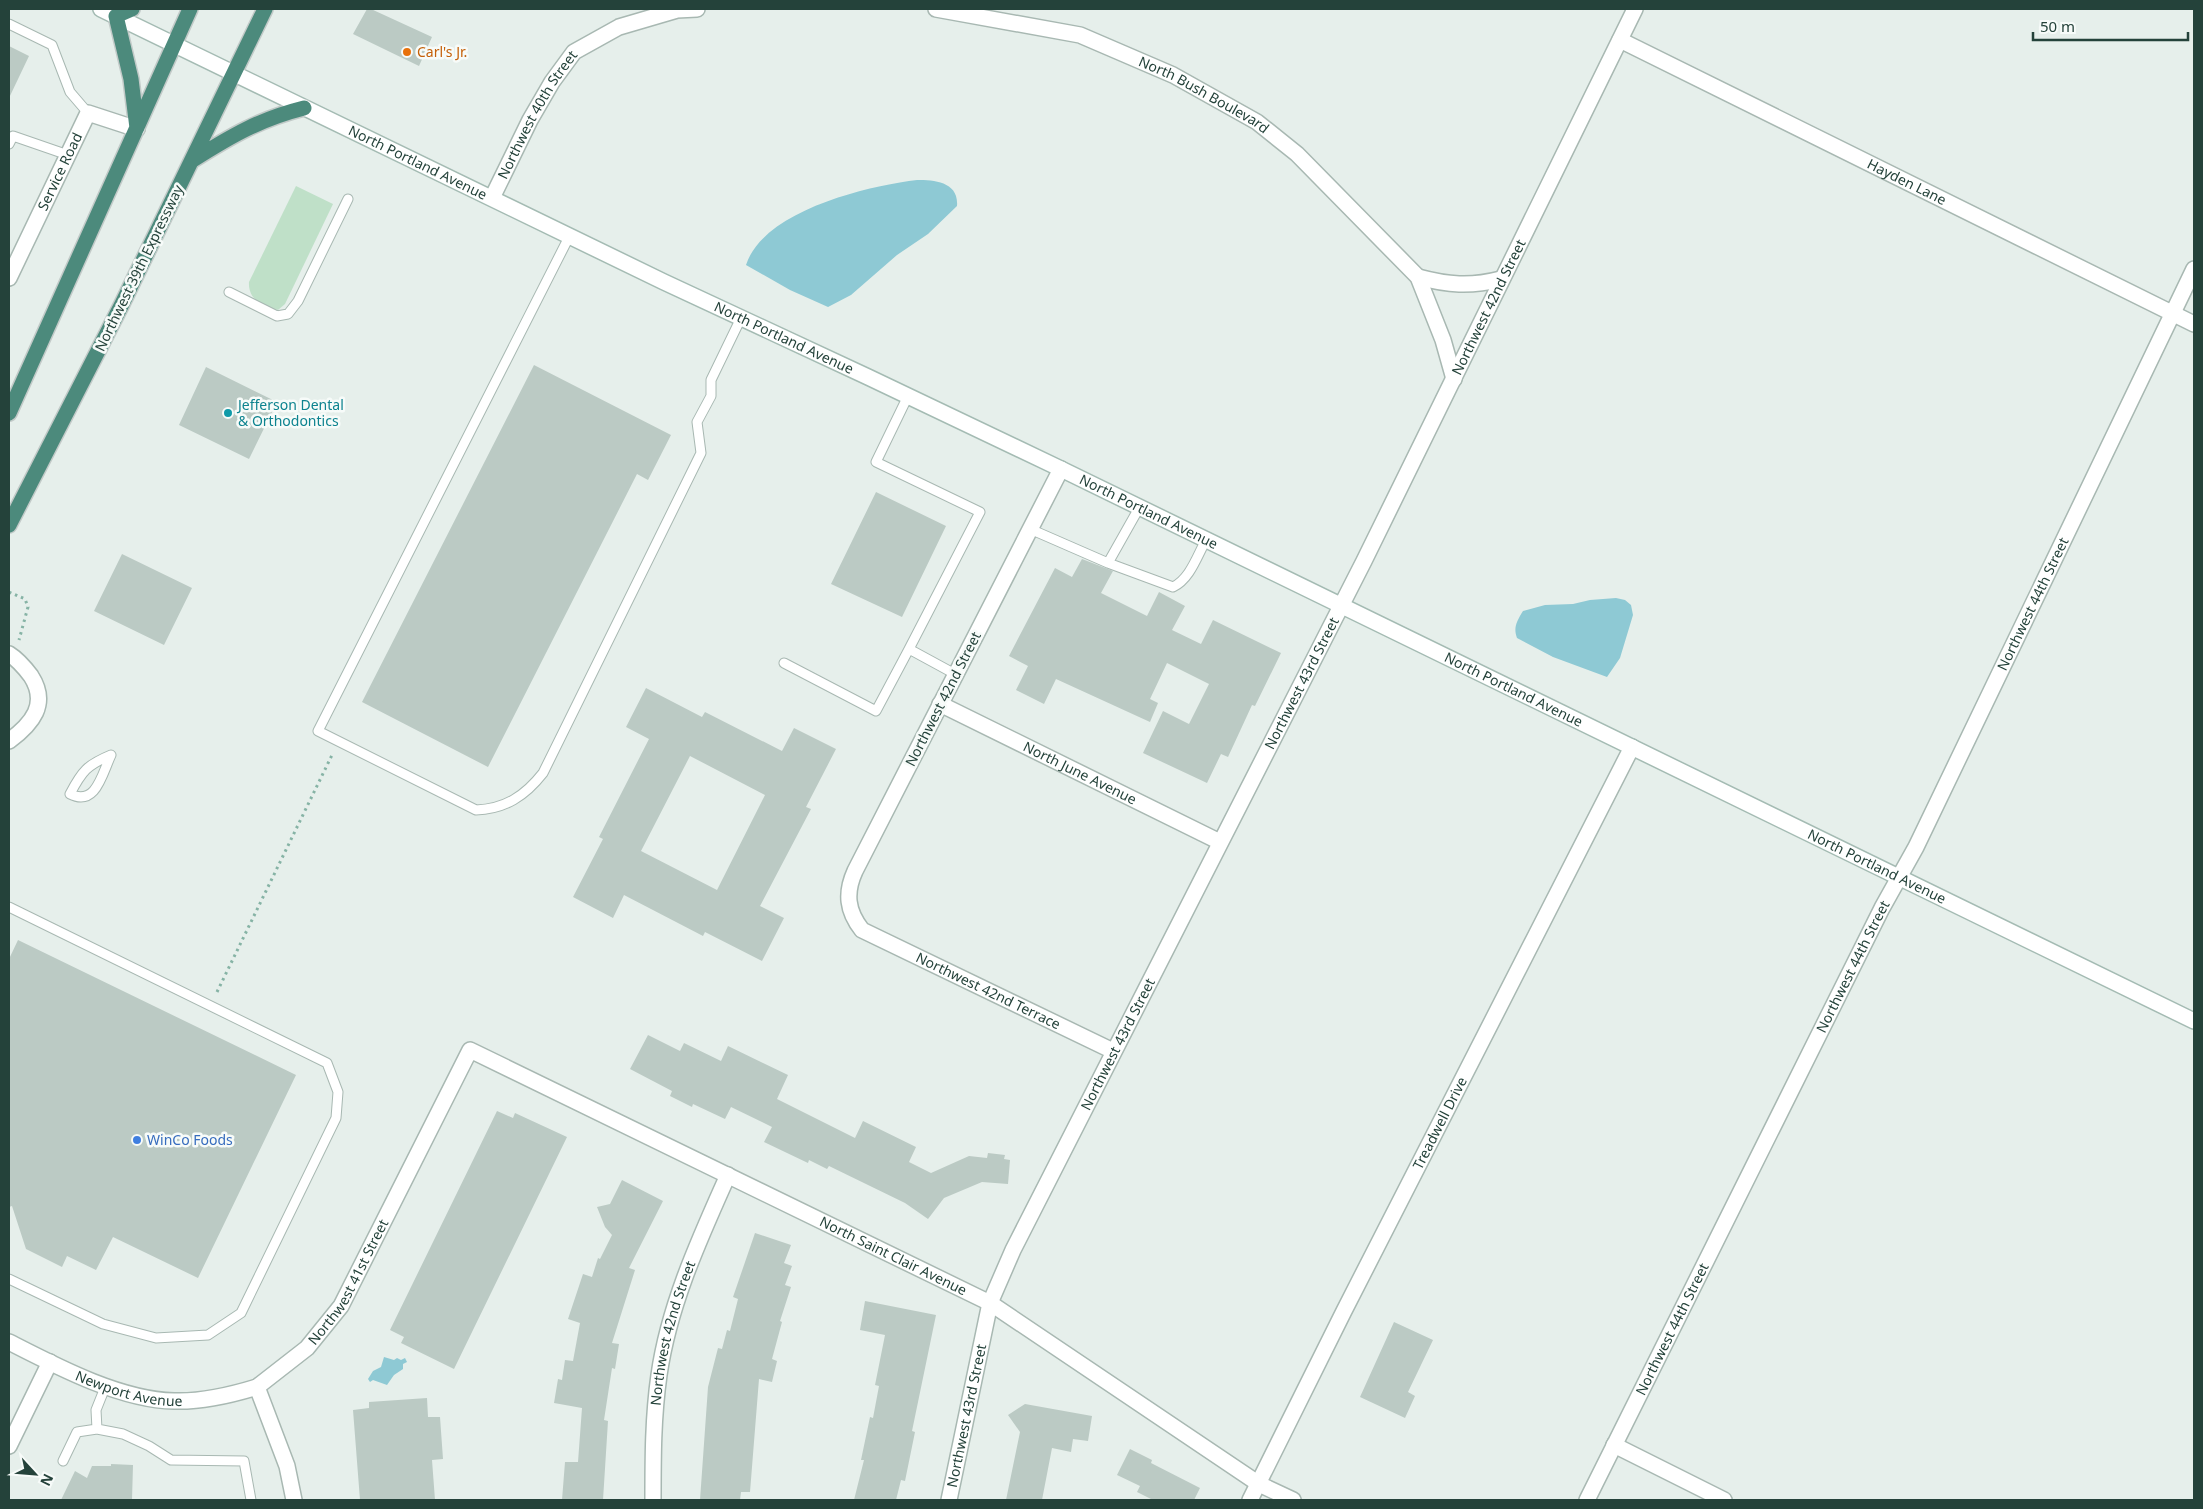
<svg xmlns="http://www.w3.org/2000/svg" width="2203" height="1509" font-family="'Noto Sans',sans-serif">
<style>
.green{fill:#bfe0c8}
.water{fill:#8ec9d4}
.building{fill:#bbcac4;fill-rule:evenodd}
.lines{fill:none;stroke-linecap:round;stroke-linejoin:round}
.service-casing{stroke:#a8b8b2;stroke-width:11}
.minor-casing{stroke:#a8b8b2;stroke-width:18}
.secondary-casing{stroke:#a4bbb3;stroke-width:18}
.trunk-casing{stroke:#c2cac8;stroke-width:18}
.path{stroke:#86b3a5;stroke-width:3;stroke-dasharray:2.5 4;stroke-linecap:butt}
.service{stroke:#fff;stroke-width:9}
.minor{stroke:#fff;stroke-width:15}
.secondary{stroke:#fff;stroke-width:15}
.trunk{stroke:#4c8a7c;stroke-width:15}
.food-dot{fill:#e8710a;stroke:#f7fbf9;stroke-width:2}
.culture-dot{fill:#0f9aa8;stroke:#f7fbf9;stroke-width:2}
.shop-dot{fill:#3f7fe0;stroke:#f7fbf9;stroke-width:2}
.labels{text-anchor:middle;stroke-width:5;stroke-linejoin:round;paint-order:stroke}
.food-label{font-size:14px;fill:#c56008;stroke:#f7fbf9;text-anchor:start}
.street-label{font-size:14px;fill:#24423a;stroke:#f7fbf9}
.culture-label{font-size:14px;fill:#0d838f;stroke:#f7fbf9;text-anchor:start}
.shop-label{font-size:14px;fill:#366cbe;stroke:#f7fbf9;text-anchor:start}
</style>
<rect width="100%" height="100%" fill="#e6efeb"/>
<path class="green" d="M296 186 333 204 285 304 278 310C263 306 248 300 249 282Z"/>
<path class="water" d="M917 180C935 180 959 182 957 206L928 234 897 255 851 295 828 307 790 290 746 265C763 211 867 186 917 180Z
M1616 598 1625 600 1631 605 1633 615 1620 658 1607 677 1553 657 1517 638C1513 627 1517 621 1523 611L1545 605 1573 604 1590 600Z
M384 1357 394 1360 397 1358 401 1360 405 1358 407 1362 403 1364V1369L394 1375 387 1385 373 1380 370 1382 368 1379 373 1371 381 1367Z"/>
<path class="building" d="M367 9H371L432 37 419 66 353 34Z
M9 46 29 56 9 98Z
M534 365 671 435 648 480 637 474 488 767 362 702Z
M206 367 277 402 249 459 179 425Z
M876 492 946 526 902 617 831 584Z
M122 554 192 588 164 645 94 611Z
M1082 559 1113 571 1101 593 1147 616 1159 592 1185 606 1172 630 1201 644 1213 620 1281 653 1255 706 1252 705 1228 757 1221 754 1207 783 1143 753 1163 711 1189 724 1209 684 1167 663 1150 699 1158 703 1150 722 1056 679 1044 704 1016 690 1028 666 1009 656 1055 568 1072 577Z
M646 688 702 717 705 712 782 751 794 728 836 749 806 807 811 809 760 906 784 918 762 961 705 932 703 936 624 895 613 918 573 897 603 839 599 837 649 739 626 727ZM690 756 765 795 717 890 641 851Z
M18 940 296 1075 198 1278 113 1237 96 1270 67 1256 62 1267 26 1249 12 1206 9 1207V959Z
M648 1035 680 1051 684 1043 721 1061 728 1046 788 1075 777 1099 855 1138 863 1121 916 1147 909 1162 931 1173 969 1156 987 1158 988 1153 1005 1155 1004 1159 1010 1160 1008 1184 982 1182 944 1198 928 1219 905 1203 829 1166 827 1169 809 1160 808 1163 764 1142 772 1127 731 1107 725 1119 693 1104 692 1107 670 1096 672 1091 630 1069Z
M497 1111 513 1118 515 1113 567 1137 454 1369 401 1343 404 1337 390 1330Z
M622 1180 663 1201 629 1268 635 1270 612 1343 619 1344 615 1369 612 1368 604 1420 608 1421 603 1500H562L565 1462H578L582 1408 554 1403 558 1379 562 1380 565 1360 573 1361 580 1323 568 1319 583 1274 592 1277 598 1258 600 1259 612 1235 605 1227 597 1207 610 1204Z
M755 1233 791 1245 784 1263 792 1266 785 1285 791 1287 780 1321 782 1322 772 1359 777 1361 772 1382 759 1379 750 1492H741L740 1500H700L708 1387 718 1348 722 1349 727 1330 730 1331 738 1299 733 1297Z
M865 1301 936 1315 912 1431 915 1432 905 1481 901 1480 896 1500H854L864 1460H861L870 1417 873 1418 879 1386 875 1385 885 1335 860 1330Z
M1394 1322 1433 1340 1408 1392 1415 1396 1405 1418 1360 1397Z
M427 1398 428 1417H440L443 1459 432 1460 435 1500H360L353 1410 369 1408V1402Z
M1025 1404 1092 1416 1088 1441 1073 1439 1071 1452 1052 1448 1042 1500H1006L1020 1432 1008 1415Z
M1130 1449 1152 1460 1151 1463 1200 1488 1194 1500H1153L1137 1492 1140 1486 1117 1475Z
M111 1464 133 1465 132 1500H61L75 1471 87 1478 92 1466H111Z"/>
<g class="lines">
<g class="service-casing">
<path id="service" d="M9 24 52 45 70 92 88 113
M9 144 13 136 68 155
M569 237 318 731 476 810C505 809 525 796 543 773L701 453 697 422 711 396V380L741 318
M229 292 277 316 288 314 298 301 348 199
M908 396 876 462 980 512 909 649
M1030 529 1108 563 1173 587C1190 579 1197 556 1206 540
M1108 563 1139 508
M784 663 876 711 909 649 955 674
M111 755C102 774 96 807 70 794 82 771 87 765 111 755Z
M9 907 327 1063 338 1092 336 1118 241 1313 208 1335 156 1338 103 1324 9 1279
M106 1385 96 1410 97 1429 123 1434 149 1446 171 1460 244 1461 251 1500
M63 1461 77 1432 97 1429"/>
</g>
<g class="minor-casing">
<g id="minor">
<path id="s1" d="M936 9 1080 35 1173 75 1257 122 1297 154 1418 277 1443 340 1454 379"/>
<path id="s2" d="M1620 40 2194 324"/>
<path id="s3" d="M492 198 530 120 552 82 574 52 619 27 677 10 697 9"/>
<path d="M1418 277C1448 285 1470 287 1501 279"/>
<path id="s4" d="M9 278 88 113 137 129"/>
<path id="s5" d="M1061 469 855 871C845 893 847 911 862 930L1113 1051"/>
<path d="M9 654C17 659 25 668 31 676 49 704 32 724 9 741"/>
<path id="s6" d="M940 704 1220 842"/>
<path id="s7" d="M9 1342C56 1366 120 1400 174 1401 201 1402 231 1395 257 1387"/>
<path d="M1614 1445 1724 1500"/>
<path d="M9 1446 50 1362"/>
<path id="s8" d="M294 1500 287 1466 257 1387 307 1348 341 1306 470 1050 990 1303 1259 1484 1293 1500"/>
<path id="s9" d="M653 1500C653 1458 653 1417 659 1375 669 1305 699 1240 728 1175"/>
<path id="s10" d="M949 1500 990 1303 1013 1250 1364 561 1635 9"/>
<path id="s11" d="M1250 1500 1344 1311 1632 747"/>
<path id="s12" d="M1587 1500 1882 908 1916 847 2194 269"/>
</g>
</g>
<g class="secondary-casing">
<g id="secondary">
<path id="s13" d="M101 9 664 282 868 377 1061 469 2194 1021"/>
</g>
</g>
<g class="trunk-casing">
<path id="trunk" d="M132 9 116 16 131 79 137 128
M193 160C231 136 260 119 304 108
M9 413 190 9
M9 525 122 304 265 9"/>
</g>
<path class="path" d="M9 592 25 599 28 607 19 640
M217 992 332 755"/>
<use href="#service" class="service"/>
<use href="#minor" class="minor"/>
<use href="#secondary" class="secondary"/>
<use href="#trunk" class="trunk"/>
</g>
<circle class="food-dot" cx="407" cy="52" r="5"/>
<circle class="culture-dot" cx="228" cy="413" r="5"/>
<circle class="shop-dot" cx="137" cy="1140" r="5"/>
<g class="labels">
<g class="food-label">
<text x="417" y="57">Carl's Jr.</text>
</g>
<g class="street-label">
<text dy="5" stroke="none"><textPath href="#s1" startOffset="284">North Bush Boulevard</textPath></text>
<text dy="5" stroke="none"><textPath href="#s3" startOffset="95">Northwest 40th Street</textPath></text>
<text dy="5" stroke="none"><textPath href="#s13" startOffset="352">North Portland Avenue</textPath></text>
<text dy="5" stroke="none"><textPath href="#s4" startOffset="118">Service Road</textPath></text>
<text dy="5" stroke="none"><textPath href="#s2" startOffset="320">Hayden Lane</textPath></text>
<text transform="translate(139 268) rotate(-64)" y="5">Northwest 39th Expressway</text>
<text dy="5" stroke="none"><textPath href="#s10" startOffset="1315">Northwest 42nd Street</textPath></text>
<text dy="5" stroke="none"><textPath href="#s13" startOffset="758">North Portland Avenue</textPath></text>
<text dy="5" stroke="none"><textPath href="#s13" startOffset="1162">North Portland Avenue</textPath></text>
<text dy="5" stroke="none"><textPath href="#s12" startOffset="1001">Northwest 44th Street</textPath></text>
<text dy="5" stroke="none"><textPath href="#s10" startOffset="895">Northwest 43rd Street</textPath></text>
<text dy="5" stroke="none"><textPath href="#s13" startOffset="1568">North Portland Avenue</textPath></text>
<text transform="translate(943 699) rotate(-63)" y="5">Northwest 42nd Street</text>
<text dy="5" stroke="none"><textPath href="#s6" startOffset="156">North June Avenue</textPath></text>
<text dy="5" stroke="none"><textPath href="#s13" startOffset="1972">North Portland Avenue</textPath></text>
<text dy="5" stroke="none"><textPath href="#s12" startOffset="596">Northwest 44th Street</textPath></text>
<text dy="5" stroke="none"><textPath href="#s5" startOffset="655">Northwest 42nd Terrace</textPath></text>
<text dy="5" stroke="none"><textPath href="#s10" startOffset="490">Northwest 43rd Street</textPath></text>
<text dy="5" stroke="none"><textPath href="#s11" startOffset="422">Treadwell Drive</textPath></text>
<text dy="5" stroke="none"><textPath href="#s8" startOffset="994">North Saint Clair Avenue</textPath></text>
<text dy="5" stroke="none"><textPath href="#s8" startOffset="261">Northwest 41st Street</textPath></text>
<text dy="5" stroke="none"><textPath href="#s12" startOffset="191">Northwest 44th Street</textPath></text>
<text dy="5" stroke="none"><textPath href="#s9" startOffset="169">Northwest 42nd Street</textPath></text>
<text dy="5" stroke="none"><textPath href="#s7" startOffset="130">Newport Avenue</textPath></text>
<text dy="5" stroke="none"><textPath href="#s10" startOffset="86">Northwest 43rd Street</textPath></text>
</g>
<g class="culture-label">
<text x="238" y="410">Jefferson Dental<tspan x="238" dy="16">&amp; Orthodontics</tspan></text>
</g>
<g class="shop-label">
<text x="147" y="1145">WinCo Foods</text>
</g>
</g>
<rect width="2203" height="1509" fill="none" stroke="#24423a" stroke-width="20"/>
<g transform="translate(35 1474) rotate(116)" stroke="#f7fbf9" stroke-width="4" paint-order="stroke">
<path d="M0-4L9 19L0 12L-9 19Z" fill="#24423a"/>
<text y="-8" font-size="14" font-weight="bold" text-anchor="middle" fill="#24423a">N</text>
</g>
<path d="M2033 32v8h155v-8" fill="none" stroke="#24423a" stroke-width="2.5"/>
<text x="2040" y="32" font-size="15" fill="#24423a" stroke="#f7fbf9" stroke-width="4" paint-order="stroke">50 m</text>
</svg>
